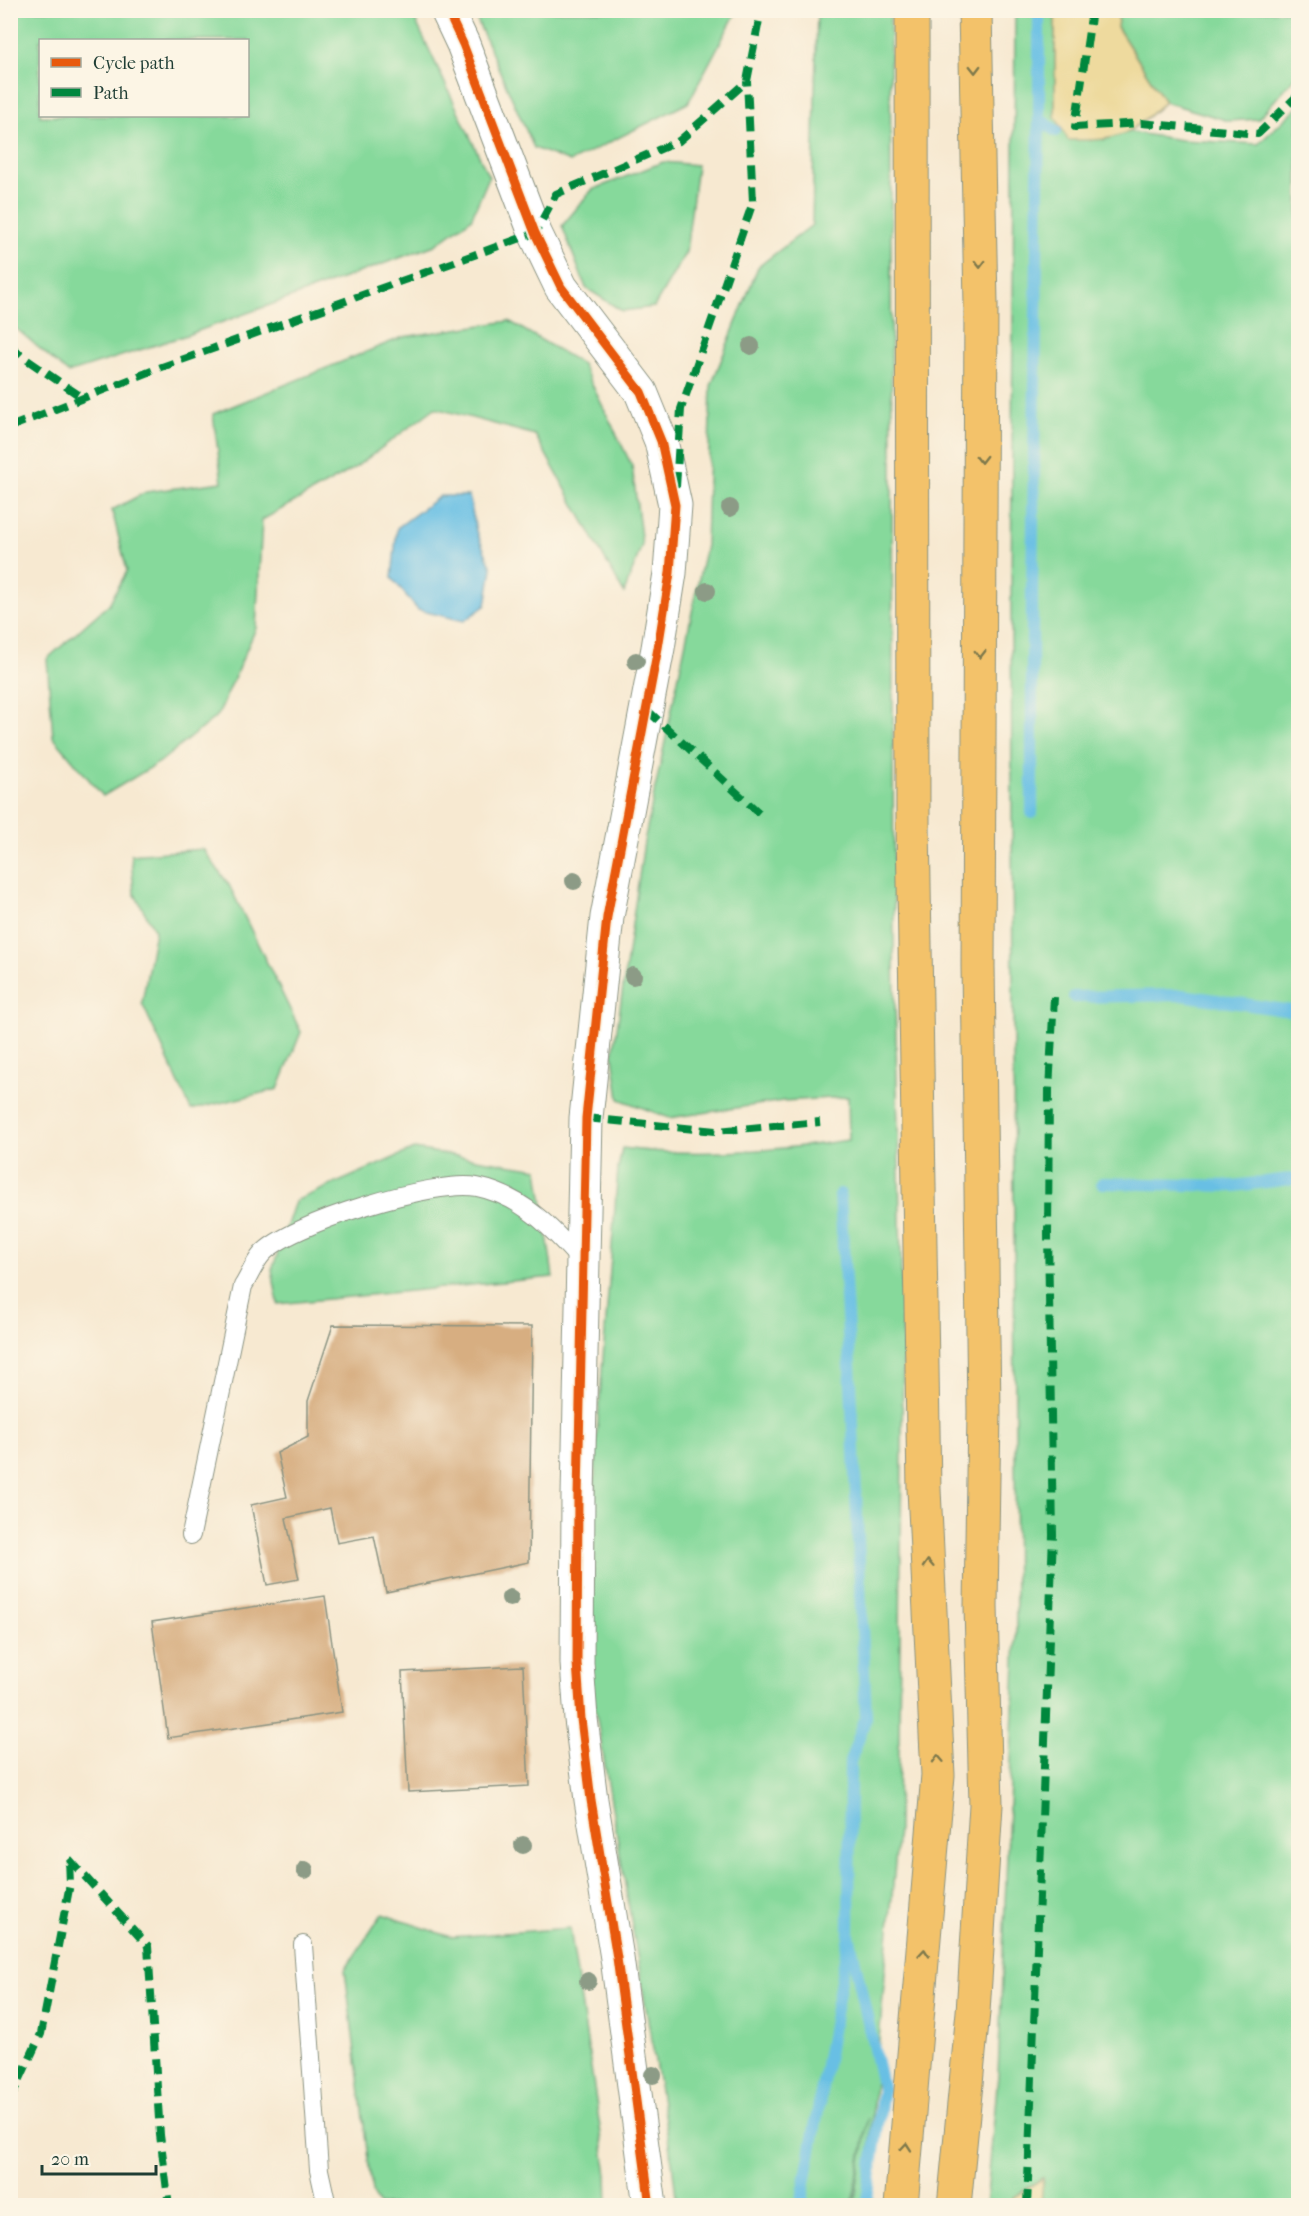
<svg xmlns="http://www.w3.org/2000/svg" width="1309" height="2216" font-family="'IM FELL French Canon',serif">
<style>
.green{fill:#86d99b;stroke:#528b68;stroke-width:1.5;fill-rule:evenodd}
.sand{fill:#eeda9e;stroke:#868c69;stroke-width:1.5}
.water{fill:#67bfe4;stroke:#437e8c;stroke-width:1.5}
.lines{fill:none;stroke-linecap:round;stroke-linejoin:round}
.stream{stroke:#67bfe4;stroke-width:12}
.building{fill:#d7ae81}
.service-casing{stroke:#8b9382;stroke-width:20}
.minor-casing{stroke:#8b9382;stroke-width:35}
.trunk-casing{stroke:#8b9382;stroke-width:35}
.service{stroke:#fff;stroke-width:18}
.minor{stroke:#fff;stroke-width:33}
.trunk{stroke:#f3c26a;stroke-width:33}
.quiet{stroke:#00873e;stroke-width:8;stroke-dasharray:15 8;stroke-linecap:butt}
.cycleway-casing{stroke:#fcf5e5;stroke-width:13}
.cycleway{stroke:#e8590c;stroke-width:9}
.tree{fill:#8c9b86}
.oneway{stroke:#7e794c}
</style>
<rect width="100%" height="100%" fill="#fcf5e5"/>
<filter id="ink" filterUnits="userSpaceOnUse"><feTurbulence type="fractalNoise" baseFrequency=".0167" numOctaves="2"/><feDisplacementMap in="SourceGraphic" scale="12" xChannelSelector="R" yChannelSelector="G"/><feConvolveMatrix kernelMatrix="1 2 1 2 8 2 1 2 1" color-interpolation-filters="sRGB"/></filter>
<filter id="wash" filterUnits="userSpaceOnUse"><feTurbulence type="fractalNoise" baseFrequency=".008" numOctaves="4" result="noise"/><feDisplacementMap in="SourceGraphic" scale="24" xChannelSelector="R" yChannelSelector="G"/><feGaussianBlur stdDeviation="1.35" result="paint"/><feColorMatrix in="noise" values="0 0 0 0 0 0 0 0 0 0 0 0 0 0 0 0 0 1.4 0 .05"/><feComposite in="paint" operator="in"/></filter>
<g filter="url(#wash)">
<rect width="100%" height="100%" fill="#f7e9d1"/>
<path class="green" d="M11 10 411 11 489 177 471 219 435 245 187 335 68 373 11 324ZM40 40H248V116H40Z
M1055 10V116L1104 140 1130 132 1181 140 1258 144 1298 107V2205H1041L1042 2178 1012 2198 1011 2205 986 2206 998 2075 1016 1636 1011 605 1015 11Z
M473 11H737L688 103 570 162 534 148Z
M817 11H890L894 955 903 1350 898 1830 864 2205H854L868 2118 852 2205H677L672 2162 590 1677 596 1446 618 1169 622 1148C696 1158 775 1151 849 1140L848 1097 783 1101 669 1118 619 1099 613 1056 644 842 706 545 711 386 758 267 812 225Z
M1119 11H1298V74L1258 119 1229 121 1165 102 1117 27Z
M663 162 697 165 686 252 654 307 622 311 586 288 562 226 592 190Z
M509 321 582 364 632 466 642 545 624 593 535 435 435 408 353 469 262 520 256 628 218 715 160 762 103 796 53 737 47 659 109 604 127 571 112 510 146 492 222 482 213 414 403 337Z
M203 849 229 885 301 1032 278 1089 191 1110 142 1003 155 931 134 893 131 855Z
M414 1149 538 1169 553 1277 278 1304 272 1270 295 1201Z
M382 1914 451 1937 570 1928 607 2174 608 2205H379L372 2192 345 1970Z"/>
<path class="sand" d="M1055 11H1119L1117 27 1165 102C1125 137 1122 141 1068 140L1055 116Z
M1043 2178 1041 2205H1011L1012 2198Z"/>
<path class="water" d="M440 496H469L476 531 492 568 486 605 464 621 418 610 392 578 397 528Z"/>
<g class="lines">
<path class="stream" d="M1039 10V119L1056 131
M1032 813V591L1039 119
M1074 997 1182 995 1298 1012
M1102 1183 1234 1186 1298 1178
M840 1194 851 1384 866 1717 850 1762 849 1935 883 2090 866 2206
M801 2206 848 1941"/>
</g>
<g id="blocks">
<path class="building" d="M333 1325 532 1326 529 1562 386 1592 374 1536 337 1543 330 1508 286 1518 299 1579 267 1585 251 1505 287 1497 277 1453 308 1437V1401Z
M325 1596 342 1712 168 1738 152 1622Z
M523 1666 529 1786 408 1792 402 1672Z"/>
</g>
</g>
<g filter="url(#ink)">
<use href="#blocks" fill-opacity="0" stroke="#8b9382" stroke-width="1.5"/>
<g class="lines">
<g class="service-casing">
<path id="service" d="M191 1535 243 1286C249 1277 254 1263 262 1254 290 1223 436 1179 477 1187 523 1196 554 1230 583 1263
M303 1945 319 2170 327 2206"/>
</g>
<g class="minor-casing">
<path id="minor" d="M447 10 463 44 535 233 561 287 641 392 661 441 675 505 670 573 658 648 607 917 586 1118 578 1496 577 1663 581 1719 591 1800 617 1958 650 2206"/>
</g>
<g class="trunk-casing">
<path id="trunk" d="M901 2206 938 1775 924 1489 913 823 912 10
M954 2206 973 2012 986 1805 981 1606 984 1412 978 965 981 304 975 10"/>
</g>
<use href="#service" class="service"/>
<use href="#minor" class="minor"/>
<use href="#trunk" class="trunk"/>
<path class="quiet" d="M1092 10 1075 127 1141 123 1258 134 1298 95
M10 345 23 357 83 398
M10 427 159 368 535 233 556 194 679 141 747 81 761 10
M676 487 681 409 753 202 747 81
M647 710 759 813
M586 1118 716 1131 820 1122
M69 1859 148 1946 160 2135 169 2206
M10 2100 41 2034 70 1884 69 1859
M1027 2206 1053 1535 1048 1234 1049 1090 1054 997"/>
<g class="cycleway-casing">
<path id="cycleway" d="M447 10 463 44 535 233 561 287 641 392 661 441 675 505 670 573 658 648 607 917 586 1118 578 1496 577 1663 581 1719 591 1800 617 1958 650 2206"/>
</g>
<use href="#cycleway" class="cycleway"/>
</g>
<g class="tree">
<circle cx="751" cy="346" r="9"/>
<circle cx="730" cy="508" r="9"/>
<circle cx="707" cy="591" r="9"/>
<circle cx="636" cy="661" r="9"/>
<circle cx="574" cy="881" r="9"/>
<circle cx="633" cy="976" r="9"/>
<circle cx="510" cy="1598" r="9"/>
<circle cx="523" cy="1845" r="9"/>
<circle cx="305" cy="1870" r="9"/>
<circle cx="588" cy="1981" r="9"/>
<circle cx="653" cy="2075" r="9"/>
</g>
<defs><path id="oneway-chevron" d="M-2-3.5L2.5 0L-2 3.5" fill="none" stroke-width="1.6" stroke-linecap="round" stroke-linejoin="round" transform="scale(1.5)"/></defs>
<g class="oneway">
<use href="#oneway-chevron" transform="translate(975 69) rotate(89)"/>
<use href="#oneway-chevron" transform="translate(980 264) rotate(89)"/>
<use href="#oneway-chevron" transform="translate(981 459) rotate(90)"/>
<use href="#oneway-chevron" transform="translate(980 654) rotate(90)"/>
<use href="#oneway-chevron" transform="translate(928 1564) rotate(-93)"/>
<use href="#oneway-chevron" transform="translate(938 1759) rotate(-93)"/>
<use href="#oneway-chevron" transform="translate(924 1953) rotate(-85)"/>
<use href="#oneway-chevron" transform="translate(906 2147) rotate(-85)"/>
</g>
</g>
<rect width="1309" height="2216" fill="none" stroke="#fcf5e5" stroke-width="36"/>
<rect x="39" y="39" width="210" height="78" fill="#fcf5e5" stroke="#a4ab9e" stroke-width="1.5"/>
<rect x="51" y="58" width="30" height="9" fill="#e8590c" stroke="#a4ab9e" stroke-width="1.5"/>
<text x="93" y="69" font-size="18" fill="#1f3d34">Cycle path</text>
<rect x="51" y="88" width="30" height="9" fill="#00873e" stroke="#a4ab9e" stroke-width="1.5"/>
<text x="93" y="99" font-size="18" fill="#1f3d34">Path</text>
<path d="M42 2165v9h114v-9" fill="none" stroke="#1f3d34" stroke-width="3"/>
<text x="51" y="2165" font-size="18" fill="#1f3d34" stroke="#fcf5e5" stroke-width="4.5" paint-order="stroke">20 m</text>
</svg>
